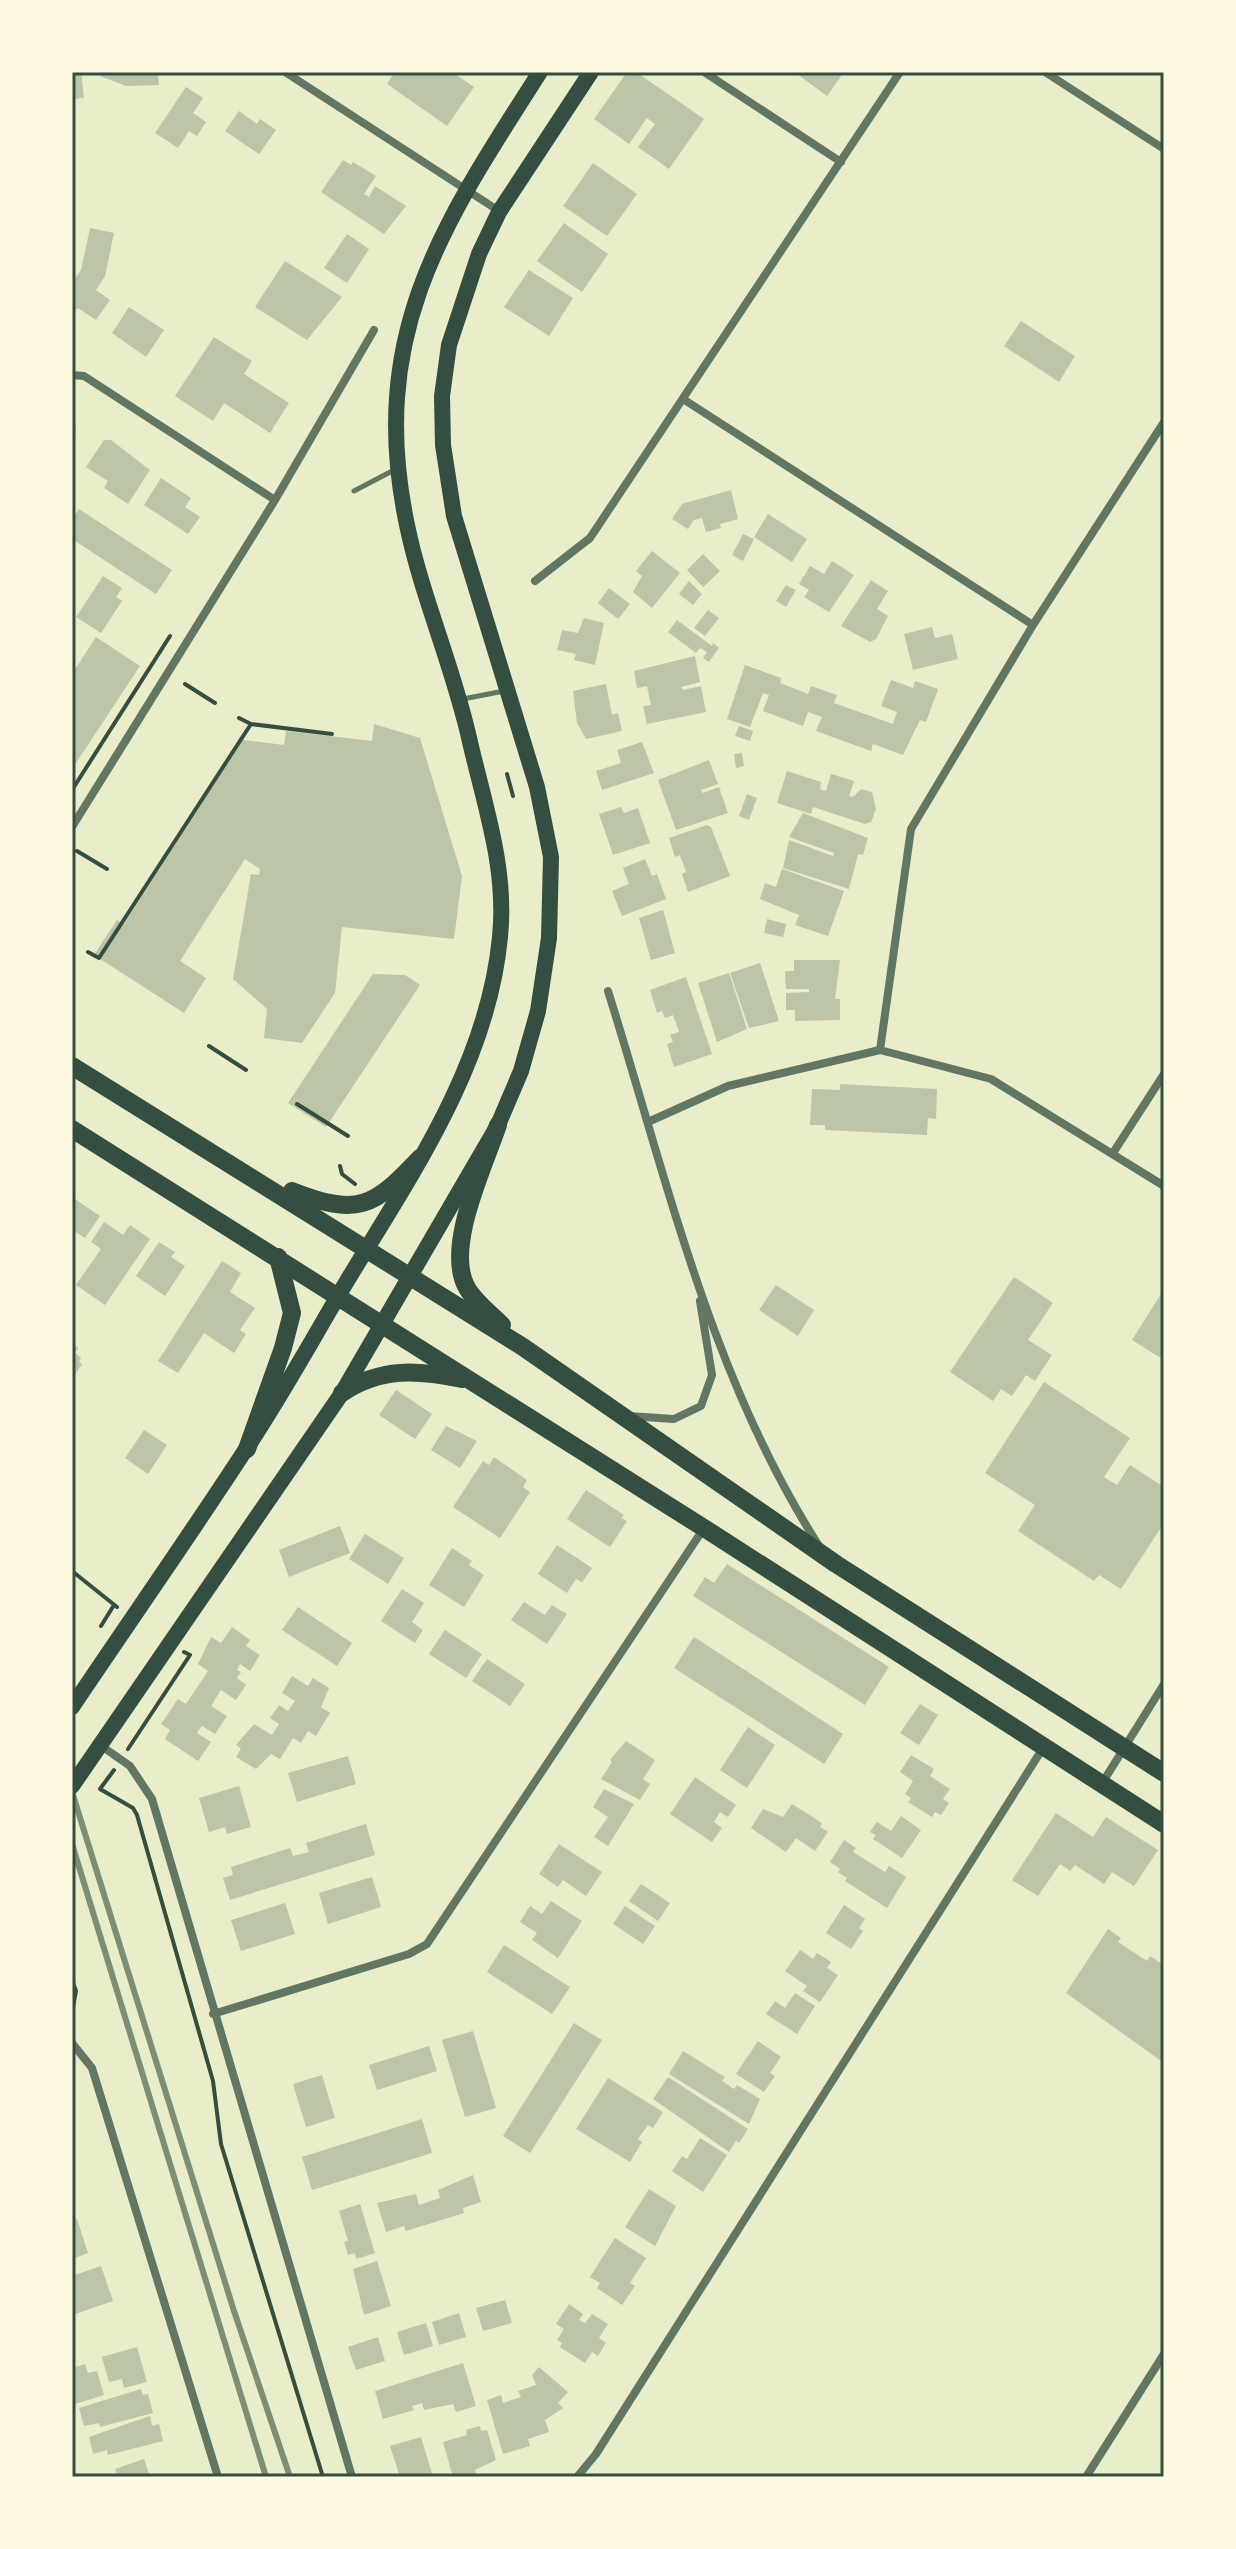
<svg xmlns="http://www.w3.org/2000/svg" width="1236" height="2549" font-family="Bitter,serif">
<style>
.building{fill:#bcc5a7}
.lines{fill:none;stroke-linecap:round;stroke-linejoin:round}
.path{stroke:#344e41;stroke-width:4}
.service{stroke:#617663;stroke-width:5}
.minor{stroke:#617663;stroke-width:8}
.secondary{stroke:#344e41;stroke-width:16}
.primary{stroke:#344e41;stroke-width:18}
.rail{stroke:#7c8e77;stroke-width:6}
.neatline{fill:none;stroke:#344e41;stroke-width:3}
</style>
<rect width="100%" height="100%" fill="#e9edc9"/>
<path class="building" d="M72 72H81L84 98 72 99Z
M102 72H158L159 85 126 86 100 76Z
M395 72H452L474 87 447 126 387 84Z
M627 72H636L704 119 669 169 638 147 655 124 647 118 629 144 594 119Z
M798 72H844L827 96 797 74Z
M186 87 203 98 193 113 206 122 197 136 189 131 178 148 155 133Z
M239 111 257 124 260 119 276 130 259 154 225 131Z
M343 160 351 165 353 162 376 176 364 194 369 197 375 186 406 206 384 234 321 192Z
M593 163 637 194 607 236 563 206Z
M564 223 608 254 582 292 537 261Z
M90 228 114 233 105 276 96 290 110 300 96 320 78 308 72 313V283L81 270Z
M347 234 369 249 347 283 324 268Z
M285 261 342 297 307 340 255 307Z
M529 270 573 298 549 336 504 307Z
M129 307 164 330 146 357 112 333Z
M1021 321 1075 356 1059 382 1004 346Z
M214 337 252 361 244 374 289 403 270 433 224 403 213 421 175 396Z
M72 424H76L74 452H72Z
M104 440H111L150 470 128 504 104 488 108 481 86 467Z
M161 478 191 498 185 507 200 517 188 534 144 505Z
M731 490 738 519 720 524 721 528 706 532 702 518 694 520 688 529 672 519 682 504Z
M79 509 172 570 156 594 72 539V519Z
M768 514 807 539 792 562 754 537Z
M743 534 754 539 743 561 732 555Z
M652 551 680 573 652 608 633 592 642 576 636 571Z
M703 554 720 571 703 587 687 570Z
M832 561 854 575 829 612 804 597 809 590 799 584 810 566 824 574Z
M103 576 122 588 116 597 122 601 101 633 76 617Z
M871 580 888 591 877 609 888 616 876 639 870 642 841 626Z
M689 581 702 594 693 605 679 594Z
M786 585 796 590 786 607 776 601Z
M609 588 630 604 618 619 598 603Z
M708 610 719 618 705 636 694 628Z
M584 618 604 623 595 665 574 660 576 654 557 650 562 630 578 633Z
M677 620 712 646 713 643 719 648 709 662 703 658 707 652 700 648 696 653 668 632Z
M932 627 935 638 952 634 958 659 913 670 904 634Z
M96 637 140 666 72 769V674Z
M695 656 700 682 681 687 683 690 701 686 706 712 647 724 643 706 651 705 649 696 647 686 637 688 634 671Z
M745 665 781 678 780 683 808 694 811 686 837 695 834 703 893 724 897 712 881 706 891 680 913 688 915 681 938 689 926 722 920 720 903 755 873 744 871 751 816 731 822 717 808 712 803 726 763 711 769 695 763 693 750 727 727 719Z
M606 684 612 715 618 713 622 731 586 739 577 723 573 691Z
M374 724 420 738 462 876 454 939 342 927 335 993 302 1043 264 1038 267 1009 233 979 251 874 259 875 260 869 245 859 180 961 206 978 184 1013 94 955 117 920 124 924 243 740 284 745 286 731 372 741Z
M739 726 753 731 750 741 735 736Z
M642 742 654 773 602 790 596 771 621 763 617 750Z
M742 753 744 766 736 768 734 754Z
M709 760 718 784 701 790 703 793 719 787 728 813 676 830 658 780Z
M787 771 821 782 820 789 826 791 831 774 854 781 849 796 853 797 861 789 872 792 876 809 871 822 865 824 813 807 811 814 777 803Z
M747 794 757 798 749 820 739 816Z
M621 807 624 813 638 808 650 843 613 855 599 814Z
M803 813 868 838 863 855 858 854 849 889 783 868 789 840 833 856 834 853 789 837Z
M707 825 711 827 730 876 688 892 682 874 686 872 680 855 675 857 669 838Z
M645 859 652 876 657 874 666 899 622 916 612 891 629 884 623 868Z
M782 869 844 891 828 936 795 925 799 915 760 899 765 883 776 887Z
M663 910 675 953 651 960 639 918Z
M767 919 786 924 783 937 764 933Z
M794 960H840L835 999H840V1020L795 1021V1010H786V993L809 992V989H786L785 971H794Z
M760 963 779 1021 749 1028 730 973Z
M729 973 747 1029 717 1042 698 983Z
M373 974 405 975 420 985 326 1127 288 1103Z
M686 977 712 1054 674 1067 667 1044 673 1042 670 1035 679 1032 676 1023 673 1015 665 1018 662 1011 657 1013 650 990Z
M840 1084 937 1089 936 1119 928 1118 927 1135 825 1130V1125H810L812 1089 840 1090Z
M72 1197 100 1216 85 1238 72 1230Z
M104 1222 123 1235 130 1225 150 1239 105 1305 76 1285 101 1249 91 1242Z
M159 1242 175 1252 171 1257 185 1266 165 1296 136 1276Z
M222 1261 241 1273 230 1292 255 1308 240 1330 246 1334 234 1353 204 1333 178 1373 158 1361Z
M1014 1277 1053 1303 1028 1340 1052 1355 1035 1381 1026 1375 1012 1396 1001 1389 993 1401 950 1372Z
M776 1285 814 1310 798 1336 759 1310Z
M1164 1289V1360L1132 1340Z
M72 1344 78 1348 75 1353 81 1358 79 1362 82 1364 72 1379Z
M1044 1382 1130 1438 1104 1477 1117 1485 1130 1465 1164 1487V1523L1121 1589 1099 1575 1094 1581 1018 1531 1035 1505 985 1473Z
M396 1390 432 1414 415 1439 379 1415Z
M446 1426 477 1441 460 1468 431 1450Z
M144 1430 167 1445 148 1474 125 1458Z
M494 1457 527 1480 523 1487 530 1492 500 1538 453 1507 483 1461 489 1465Z
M586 1490 624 1515 621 1518 627 1521 610 1547 567 1519Z
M340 1526 350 1553 289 1577 279 1550Z
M365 1534 404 1558 388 1584 349 1559Z
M557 1545 592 1568 582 1582 576 1579 567 1593 538 1574Z
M452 1548 472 1561 469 1565 484 1575 464 1607 429 1585Z
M727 1564 889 1667 865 1705 693 1596 705 1577 714 1583Z
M402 1589 424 1603 412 1622 423 1630 415 1643 381 1621Z
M524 1602 545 1615 552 1605 567 1614 547 1644 511 1620Z
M298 1607 352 1643 337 1666 282 1630Z
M232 1627 250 1640 246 1646 260 1655 250 1671 240 1664 237 1670 241 1672 237 1678 246 1685 236 1700 221 1690 211 1706 227 1716 215 1734 202 1726 199 1730 197 1733 211 1742 198 1761 165 1739 170 1730 161 1724 178 1699 186 1704 208 1671 198 1664 211 1637 221 1643Z
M445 1630 482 1654 466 1678 429 1654Z
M694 1637 843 1734 824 1764 674 1668Z
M487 1659 525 1684 510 1706 472 1681Z
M292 1676 308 1686 313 1678 329 1688 321 1707 330 1713 316 1736 308 1731 301 1743 293 1738 280 1759 271 1754 256 1769 236 1757 241 1749 236 1745 254 1724 272 1735 279 1724 270 1718 279 1705 288 1711 295 1701 282 1693Z
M920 1704 938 1715 919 1745 900 1733Z
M748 1727 775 1745 747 1788 720 1770Z
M626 1741 655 1760 643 1779 650 1784 640 1800 601 1779 612 1762 610 1760Z
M911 1755 934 1769 930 1776 950 1789 943 1799 949 1803 941 1815 935 1812 932 1817 908 1802 911 1798 905 1794 913 1781 900 1772Z
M348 1756 356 1784 297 1802 288 1773Z
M695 1777 736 1805 728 1817 720 1812 714 1822 722 1828 712 1842 670 1814Z
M239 1786 251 1827 227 1834 225 1827 209 1832 199 1798Z
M604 1789 634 1804 608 1846 594 1837 608 1817 593 1807Z
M792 1804 822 1823 820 1827 828 1832 815 1851 796 1838 786 1852 751 1828 763 1809 783 1817Z
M1056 1813 1093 1837 1106 1817 1158 1850 1134 1886 1112 1872 1104 1884 1075 1865 1070 1871 1060 1864 1038 1896 1012 1880Z
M901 1816 921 1830 902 1858 873 1839 876 1835 870 1832 877 1822 891 1831Z
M366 1824 375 1855 230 1900 223 1878 233 1875 231 1867 290 1848 293 1856 309 1852 306 1843Z
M844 1840 856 1848 853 1852 885 1872 889 1866 906 1877 887 1908 845 1881 847 1878 838 1872 840 1869 830 1862Z
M559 1844 602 1872 586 1896 563 1880 558 1887 539 1874Z
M372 1877 381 1907 328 1924 319 1893Z
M641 1884 670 1903 658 1921 629 1901Z
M551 1901 582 1921 558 1958 532 1940 537 1933 520 1922 530 1906 542 1914Z
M285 1903 295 1934 241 1951 231 1920Z
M844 1905 865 1919 859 1928 863 1931 851 1949 826 1933Z
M625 1906 655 1926 643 1944 613 1924Z
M1108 1929 1121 1938 1118 1942 1147 1961 1150 1956 1164 1965V2063L1066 1993Z
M504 1945 570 1987 552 2014 487 1972Z
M800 1950 813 1959 817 1953 831 1962 827 1968 838 1975 820 2002 803 1991 807 1986 785 1971Z
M795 1993 815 2006 797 2034 766 2014 775 2001 785 2008Z
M574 2023 602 2040 530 2153 503 2136Z
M473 2031 496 2108 465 2117 442 2040Z
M758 2041 781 2057 770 2073 775 2076 764 2092 736 2074Z
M429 2046 437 2071 377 2090 369 2065Z
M683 2051 725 2077 722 2081 734 2089 737 2085 760 2099 749 2124 669 2074Z
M322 2075 335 2118 306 2127 293 2084Z
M668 2077 748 2129 739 2143 736 2141 729 2152 653 2099Z
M608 2078 663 2112 653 2128 648 2125 638 2139 642 2142 630 2162 576 2129Z
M422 2119 432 2153 312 2190 302 2157Z
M700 2138 727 2155 703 2192 672 2171 682 2156 687 2159Z
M473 2175 481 2202 463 2208 464 2213 406 2231 404 2226 386 2232 377 2203 416 2194 419 2205 440 2198 438 2190Z
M649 2189 676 2206 655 2246 625 2227Z
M360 2204 375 2253 356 2259 355 2253 348 2255 344 2242 348 2241 339 2211Z
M77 2219 88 2253 72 2259V2220Z
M615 2238 646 2258 630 2283 635 2286 622 2305 597 2288 600 2283 590 2277Z
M377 2261 391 2306 364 2315 353 2269Z
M101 2266 113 2301 72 2315V2276Z
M505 2300 512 2323 483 2331 476 2308Z
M569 2304 583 2314 579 2320 585 2323 592 2314 608 2324 599 2338 606 2343 598 2356 592 2352 585 2363 560 2347 562 2343 557 2340 564 2329 556 2324Z
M459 2313 466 2337 439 2345 432 2322Z
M426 2323 433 2346 404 2355 397 2332Z
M378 2337 385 2361 356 2370 348 2347Z
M137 2347 147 2382 124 2388 122 2379 109 2382 102 2357Z
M463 2363 476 2406 456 2412 453 2404 424 2410 422 2403 412 2406 414 2410 383 2419 375 2391Z
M85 2364 88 2373 97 2371 104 2395 72 2405V2368Z
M539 2367 568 2392 558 2403 563 2408 545 2420 549 2432 528 2439 530 2446 503 2454 487 2400 501 2395 503 2403 521 2397 518 2391 536 2385 532 2375Z
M141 2389 143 2395 148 2394 153 2413 100 2427 99 2423 84 2426 79 2408Z
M150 2416 152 2426 159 2424 163 2441 108 2455 107 2450 93 2454 89 2437Z
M480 2426 481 2431 487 2430 496 2460 475 2470 476 2474 453 2477 443 2442 467 2435 466 2430Z
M421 2437 433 2477H400L390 2446Z
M144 2459 150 2477H118L115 2469Z"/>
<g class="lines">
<path class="path" d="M185 684 215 703
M251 724 332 734
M507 774 513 796
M72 790 170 636
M77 851 107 869
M88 952 99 958 251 724 239 718
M209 1046 246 1070
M297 1104 348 1136
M340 1166 342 1174 355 1184
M72 1571 117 1607
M101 1626 114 1605
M128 1749 190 1655 184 1652
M114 1770 100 1789 133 1808 137 1815 213 2081 221 2144 323 2477
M72 1980 76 1991 72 2013"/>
<path class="service" d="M354 491 396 469
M463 699 504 691"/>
<path class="minor" d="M285 72 499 211
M704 72 841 162
M1045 72 1164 149
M72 375 84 376 275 500
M683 399 1033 625
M535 581 590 538 900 72
M72 827 275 500 374 330
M608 991C667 1179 711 1378 819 1546
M880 1050 911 829 1033 625 1164 422
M648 1122 728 1086 880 1050 991 1079 1164 1186
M1113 1153 1164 1074
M629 1416 674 1419 701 1406 712 1375 700 1301
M100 1745 130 1766 152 1799 352 2477
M1101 1785 1164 1684
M213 2014 409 1954 427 1944 704 1528
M72 2043 92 2068 218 2477
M577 2477 596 2454 1043 1748
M1086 2477 1164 2354"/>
<path class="secondary" d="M72 1707C129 1622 188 1538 244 1452 281 1397 313 1338 347 1281 411 1175 488 1065 500 937 507 869 485 807 470 742 454 668 422 598 407 525 367 335 442 225 540 72
M72 1786 342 1393 498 1125 521 1071 538 1011 549 938 551 857 537 787 454 516 443 445 442 396 449 345 479 254 499 212 591 72"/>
<path class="primary" d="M72 1066 523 1347 836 1564 1164 1773
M498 1125C484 1167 444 1248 467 1288 475 1302 491 1314 502 1325
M72 1129 704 1528 1164 1824
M292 1191C358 1217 374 1207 420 1158
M342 1393C381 1367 418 1370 462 1379
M247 1449 283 1348 292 1313 278 1257"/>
<path class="rail" d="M72 1792 234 2311 290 2477
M72 1844 266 2477"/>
</g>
<rect width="1236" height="2549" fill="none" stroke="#fefae0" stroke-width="148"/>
<rect x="74" y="74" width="1088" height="2401" class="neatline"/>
</svg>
